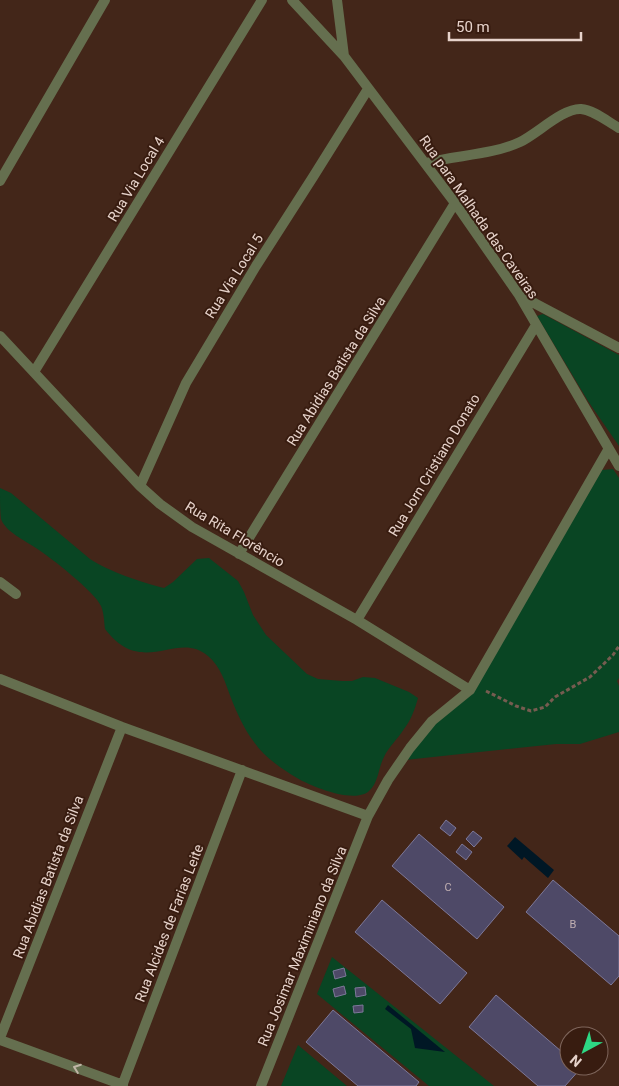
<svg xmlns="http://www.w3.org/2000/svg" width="619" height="1086" font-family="Roboto,sans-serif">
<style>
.green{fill:#094523}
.water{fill:#001725}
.building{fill:#4e4967;stroke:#7d7899}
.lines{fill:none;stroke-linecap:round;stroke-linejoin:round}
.path{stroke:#765c50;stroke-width:3;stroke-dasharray:4 2.5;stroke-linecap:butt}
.minor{stroke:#656f4f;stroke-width:10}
.oneway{stroke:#c0b5a6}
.labels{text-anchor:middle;stroke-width:4;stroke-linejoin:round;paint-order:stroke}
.number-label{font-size:11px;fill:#c1b0b2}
.street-label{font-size:14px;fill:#e7d3cb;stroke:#381c10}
</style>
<rect width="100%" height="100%" fill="#432619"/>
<path class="green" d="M543 314 619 355V446L588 401 537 316Z
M613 469 619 478V678L617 681 619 686V732L580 744H556L405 760 430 728 473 691 602 470Z
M0 488 11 493 90 559C108 571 143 583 164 588L173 582 197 559 209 558 238 581 244 592 253 615 266 635 307 674 318 679 342 681H352L363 677 375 678 409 692 418 698C415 709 411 720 404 729 398 739 389 746 384 757 378 768 379 782 369 791 355 804 312 787 297 778 282 769 264 757 254 742 244 729 237 713 231 698 225 682 221 667 208 656 177 629 143 679 105 629 104 621 104 613 101 606 95 592 50 557 36 548 24 540 6 532 1 519 0 511 0 496 0 488Z
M332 957 494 1086H429L317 994Z
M298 1045 347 1086H281Z"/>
<path class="water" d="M515 837 554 870 548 878 524 857 522 860 507 846Z
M388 1005 445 1052 415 1048 411 1029 385 1009Z"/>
<path class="building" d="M446 820 456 828 450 836 440 828Z
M473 831 482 838 474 847 466 839Z
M419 834 504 907 477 939 392 866Z
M462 844 472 852 466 860 456 852Z
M553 880 619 936V976L611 985 526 912Z
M382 900 467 973 440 1004 355 932Z
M344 968 346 976 335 979 333 971Z
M344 986 346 994 335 997 333 989Z
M365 987 366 995 356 997 355 988Z
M496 995 569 1058V1066H579L581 1068 565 1086H538L469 1027Z
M363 1005V1012L354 1013 353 1006Z
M333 1010 419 1082 416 1086H358L306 1042Z"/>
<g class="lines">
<path class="path" d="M486 691 516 706 531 711 545 707 555 697 590 677 613 655 619 646"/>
<path class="minor" d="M292 0 344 56 455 203 519 295 619 466
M337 0 344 56
M426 163C457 155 492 155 520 142 537 134 563 108 581 109 594 110 608 122 619 128
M0 181 105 0
M519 295 619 348
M0 336 140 486 160 504 192 527 357 620 470 690
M34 372 262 0
M140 486 186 383 256 266 313 177 368 89
M239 554 455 203
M0 582 16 594
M357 620 536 325
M0 679 122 727 368 816
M0 1038 122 727
M0 1040 123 1085
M122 1086 242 770
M261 1086 368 816 388 780 410 748 432 721 470 690 608 450"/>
</g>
<defs><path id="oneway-chevron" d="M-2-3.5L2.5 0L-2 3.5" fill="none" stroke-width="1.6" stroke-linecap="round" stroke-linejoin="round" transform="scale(1.25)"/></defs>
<use class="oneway" href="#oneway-chevron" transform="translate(77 1068) rotate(-160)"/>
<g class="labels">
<g class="number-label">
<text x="448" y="891">C</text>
<text x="573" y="928">B</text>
</g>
<g class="street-label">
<text transform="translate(136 179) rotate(-59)" y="5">Rua Via Local 4</text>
<text transform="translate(479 217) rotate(55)" y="5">Rua para Malhada das Caveiras</text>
<text transform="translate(234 276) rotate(-58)" y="5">Rua Via Local 5</text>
<text transform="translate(336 371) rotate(-58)" y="5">Rua Abidias Batista da Silva</text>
<text transform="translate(434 465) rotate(-59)" y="5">Rua Jorn Cristiano Donato</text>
<text transform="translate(235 534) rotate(31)" y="5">Rua Rita Florêncio</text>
<text transform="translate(48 877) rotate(-69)" y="5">Rua Abidias Batista da Silva</text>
<text transform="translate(169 923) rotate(-69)" y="5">Rua Alcides de Farias Leite</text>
<text transform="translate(302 946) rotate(-68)" y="5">Rua Josimar Maximiniano da Silva</text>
</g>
</g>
<g transform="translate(584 1051) rotate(220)"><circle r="24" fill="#381c10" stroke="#7e655b"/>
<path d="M0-4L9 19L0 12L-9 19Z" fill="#2dd884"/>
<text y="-8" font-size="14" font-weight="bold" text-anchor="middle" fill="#e7d3cb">N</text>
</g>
<path d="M449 32v8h132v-8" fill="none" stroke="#e7d3cb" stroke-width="2.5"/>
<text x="456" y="32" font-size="15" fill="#e7d3cb" stroke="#381c10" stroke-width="4" paint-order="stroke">50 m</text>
</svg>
